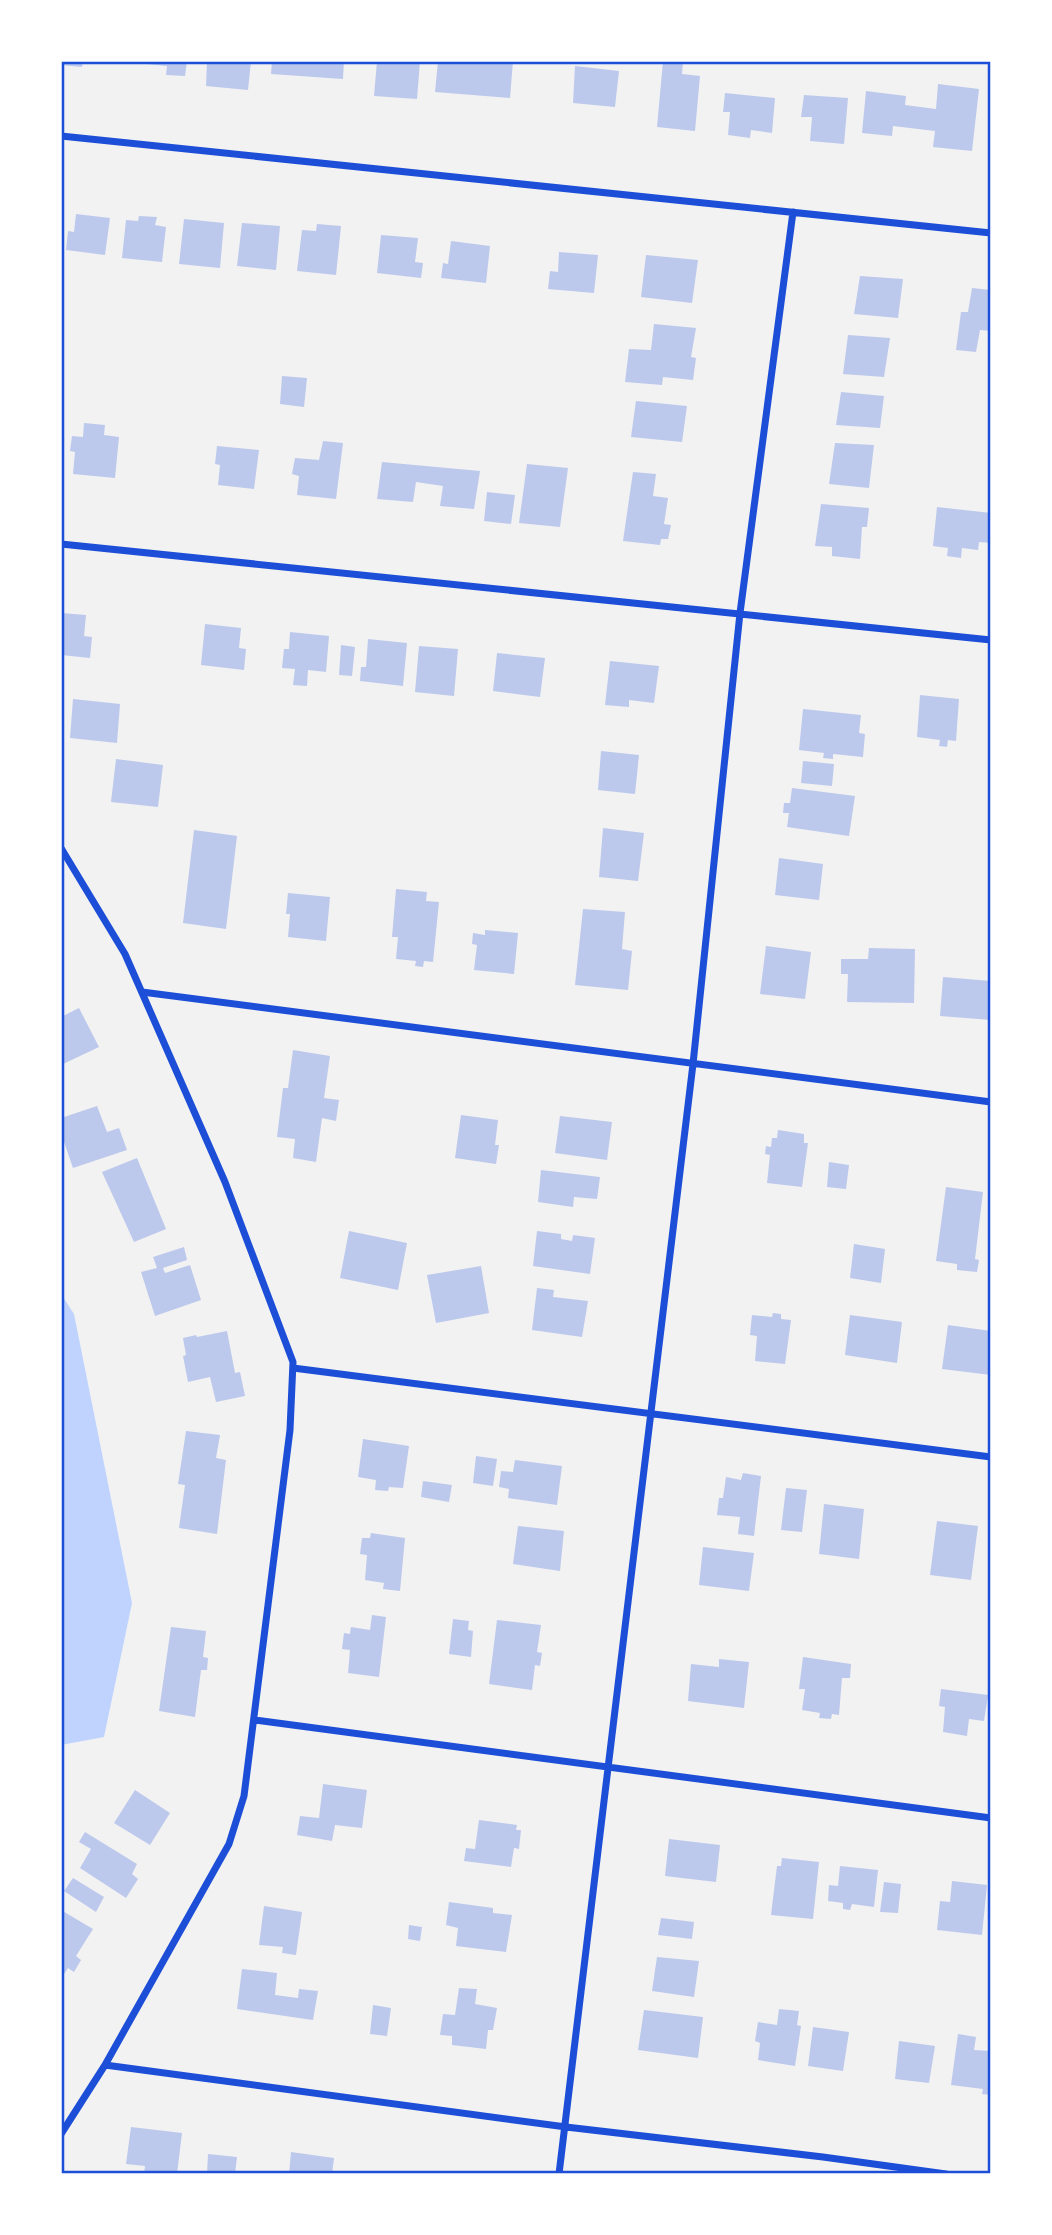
<svg xmlns="http://www.w3.org/2000/svg" width="1052" height="2235" font-family="'PT Sans Narrow',sans-serif">
<style>
.water{fill:#bfd3fe}
.building{fill:#bdc9ec}
.lines{fill:none;stroke-linecap:round;stroke-linejoin:round}
.minor{stroke:#1d4ed8;stroke-width:7}
.neatline{fill:none;stroke:#1d4ed8;stroke-width:2.5}
</style>
<rect width="100%" height="100%" fill="#f2f2f2"/>
<path class="water" d="M61 1294 74 1314 132 1603 104 1737 61 1745Z"/>
<path class="building" d="M61 61H83L82 67 61 65Z
M135 61H187L185 76 166 75 167 66 135 63Z
M207 61H251L248 90 206 86Z
M272 61H344L343 79 271 74Z
M377 61H420L417 99 374 96Z
M438 61H513L510 98 435 92Z
M663 61H683L682 74 700 76 695 131 657 127Z
M575 66 619 71 615 107 573 103Z
M938 84 979 89 972 151 933 147 935 131 893 126 892 136 862 133 866 91 906 96 905 105 936 109Z
M725 93 775 98 772 133 751 130 750 138 728 135 730 112H723Z
M804 95 848 98 844 144 810 141 812 117H801Z
M76 214 110 218 105 255 66 250 68 231 74 232Z
M139 216 157 217 155 225 166 227 162 262 122 258 126 220 138 221Z
M184 219 224 223 220 268 179 264Z
M242 223 280 226 276 270 237 266Z
M317 224 341 226 336 275 297 271 302 230 316 231Z
M381 235 418 238 415 262 423 263 421 278 377 273Z
M451 241 490 246 486 283 441 278 443 263 448 264Z
M559 252 598 255 594 293 548 289 550 271 558 272Z
M646 255 698 260 692 303 641 297Z
M860 276 903 279 898 318 854 314Z
M972 288 991 290V331L980 330 976 352 956 350 961 312H968Z
M654 324 696 328 691 357 696 358 693 380 663 377 662 385 625 382 629 349 651 350Z
M848 335 890 338 884 377 843 374Z
M282 376 307 378 304 407 280 404Z
M841 392 884 396 880 428 836 425Z
M636 401 687 406 682 442 631 437Z
M84 423 105 425 104 435 119 437 115 478 73 474 75 452 70 451 72 436 83 437Z
M323 441 343 443 336 499 297 495 299 476 292 474 295 458 319 460Z
M835 443 874 445 869 488 829 484Z
M217 446 259 450 254 489 218 485 220 465 215 464Z
M382 462 480 471 474 509 440 506 443 486 416 482 413 502 377 499Z
M527 464 568 468 560 527 519 523Z
M633 472 656 474 653 496 668 498 664 524 671 525 668 539H661L660 545 623 541Z
M487 492 515 495 511 524 484 521Z
M821 504 869 508 867 527H862L860 559 832 556V547L815 546Z
M937 507 991 513V543L979 542 978 550 962 548 961 558 947 556 948 548 933 546Z
M61 613 86 615 84 636 92 637 90 658 61 655Z
M205 624 241 628 239 648 246 649 244 670 201 665Z
M290 632 329 636 326 672 308 670 307 686 293 685 295 669 282 668 284 649H289Z
M368 639 407 643 403 686 360 681 361 667H366Z
M341 645 355 647 352 676 339 675Z
M419 646 458 649 454 696 415 692Z
M497 653 545 658 540 697 493 691Z
M610 661 659 666 654 703 629 700V707L605 705Z
M920 695 959 699 956 741 948 740 947 747 939 746 940 740 917 737Z
M73 699 120 704 117 743 70 738Z
M803 709 861 715 859 733 865 734 863 757 833 754V759L823 758 824 753 799 750Z
M601 751 639 755 635 794 598 790Z
M116 759 163 765 158 807 111 802Z
M803 761 834 764 832 786 801 783Z
M792 788 855 796 849 836 787 827 789 813H783L784 803H790Z
M603 828 644 833 638 881 599 877Z
M194 830 237 836 226 929 183 923Z
M779 858 823 864 819 900 775 895Z
M396 889 427 892 426 901 439 902 433 962 424 961 423 967 415 966 416 961 396 959 398 937H392Z
M288 893 330 897 326 941 288 937 290 914H286Z
M583 909 625 912 622 949 632 951 628 990 575 985Z
M485 930 518 933 514 974 474 970 477 945 472 944 473 933 485 935Z
M766 946 811 952 805 999 760 994Z
M869 948 915 949 914 1003 847 1002 848 974H841V959H868Z
M943 977 991 981V1020L940 1016Z
M79 1008 99 1047 61 1065V1017Z
M293 1050 330 1056 324 1098 339 1100 336 1121 322 1118 316 1162 293 1158 295 1139 277 1137 283 1088H288Z
M97 1106 107 1132 119 1128 127 1150 73 1168 61 1133V1118Z
M461 1115 498 1120 495 1145H499L496 1164 455 1158Z
M560 1116 612 1122 607 1160 555 1153Z
M778 1130 804 1134V1143H808L802 1187 767 1183 770 1155 765 1154 766 1146 771 1147 772 1138H777Z
M137 1158 166 1229 134 1242 102 1172Z
M829 1162 849 1165 846 1189 827 1187Z
M541 1170 600 1177 597 1199 574 1197 573 1207 538 1202Z
M946 1187 983 1192 975 1259 979 1260 977 1272 957 1270V1264L936 1261Z
M349 1231 407 1243 398 1290 340 1278Z
M537 1231 561 1234V1239L572 1241 573 1235 595 1238 590 1274 533 1266Z
M854 1244 885 1249 881 1283 850 1278Z
M184 1247 187 1260 163 1268 165 1273 190 1265 201 1300 155 1316 141 1272 157 1268 153 1257Z
M481 1266 489 1313 436 1323 427 1275Z
M537 1288 554 1290 553 1297 588 1301 582 1337 532 1330Z
M773 1313 781 1314V1319L791 1320 785 1364 755 1361 757 1336 750 1335 752 1315 772 1317Z
M850 1315 902 1322 897 1363 845 1355Z
M948 1325 991 1331V1375L942 1369Z
M227 1331 235 1373 240 1372 245 1396 216 1402 210 1377 188 1382 183 1356 186 1355 183 1338 196 1335 197 1337Z
M186 1431 220 1435 216 1458 226 1460 217 1534 179 1528 185 1485 178 1484Z
M363 1439 409 1446 403 1488 389 1487 388 1491 375 1490 376 1480 358 1477Z
M476 1456 497 1459 493 1486 473 1483Z
M515 1460 562 1466 557 1505 508 1498 509 1489 499 1487 501 1471 513 1472Z
M743 1473 761 1476 754 1536 738 1534 740 1517 717 1515 719 1498H723L726 1477 741 1480Z
M423 1481 452 1485 449 1502 421 1497Z
M786 1488 807 1490 802 1532 781 1530Z
M824 1504 864 1509 859 1559 819 1554Z
M937 1521 978 1526 971 1580 930 1575Z
M518 1526 564 1531 560 1571 513 1564Z
M371 1533 405 1538 400 1591 383 1589 384 1583 365 1580 367 1555 360 1554 362 1538H370Z
M703 1547 754 1553 749 1591 699 1585Z
M372 1615 386 1617 379 1677 348 1673 350 1650 342 1649 344 1633 350 1634 351 1627 370 1630Z
M453 1619 469 1621 468 1630 473 1631 471 1657 449 1654Z
M497 1620 541 1625 537 1652 542 1653 540 1666 535 1665 532 1690 489 1684Z
M171 1627 206 1631 203 1657 208 1658 207 1670H201L195 1717 159 1711Z
M803 1657 851 1664 850 1678H842L839 1715 832 1714 831 1719 819 1718 820 1713 802 1710 805 1689H799Z
M719 1659 749 1662 744 1708 688 1701 691 1664 719 1667Z
M941 1689 988 1695 984 1721 969 1719 967 1736 943 1732 945 1707 939 1706Z
M323 1784 367 1790 362 1828 335 1825 332 1841 297 1835 300 1816 319 1818Z
M135 1790 170 1813 150 1845 114 1823Z
M479 1820 517 1825 516 1830H521L519 1849 514 1848 511 1867 464 1861 466 1848 475 1849Z
M85 1832 137 1864 132 1874 138 1879 126 1898 80 1868 91 1849 79 1842Z
M669 1839 720 1845 716 1882 665 1876Z
M782 1858 819 1862 813 1919 771 1915 777 1866H781Z
M840 1866 878 1870 874 1907 852 1904 850 1910 843 1909V1903L828 1901 829 1885 838 1886Z
M73 1878 104 1897 96 1912 64 1891Z
M952 1881 987 1885 982 1935 937 1930 940 1901 950 1902Z
M884 1882 901 1884 898 1913 880 1912Z
M449 1902 493 1908V1913L512 1915 506 1952 456 1946 458 1928 446 1925Z
M264 1906 302 1912 296 1955 282 1953 283 1947 259 1945Z
M61 1910 93 1929 76 1956 81 1960 74 1972 68 1968 61 1979Z
M661 1918 694 1922 692 1939 658 1935Z
M409 1925 422 1927 420 1941 408 1939Z
M657 1957 699 1961 694 1997 652 1991Z
M242 1969 277 1973 275 1995 298 1998 299 1989 318 1991 313 2020 237 2009Z
M459 1988 477 1989 475 2004 497 2008 493 2030H488L486 2049 452 2045V2036L440 2035 443 2014 455 2015Z
M373 2005 391 2008 387 2036 370 2034Z
M779 2009 799 2011 797 2025 801 2026 795 2066 758 2060 760 2043 755 2041 758 2022 777 2025Z
M644 2010 703 2017 698 2058 638 2050Z
M813 2027 849 2032 843 2071 808 2066Z
M958 2034 976 2037 974 2050 991 2051V2095L982 2094 983 2089 951 2085Z
M899 2041 935 2046 929 2083 895 2079Z
M131 2127 182 2133 177 2174H144L145 2166 126 2164Z
M291 2152 334 2158 332 2174H289Z
M208 2154 237 2157 235 2174H207Z"/>
<g class="lines">
<path class="minor" d="M61 136 991 233
M61 544 991 640
M61 848 125 954 225 1182 293 1362 290 1430 244 1796 229 1844 105 2065 61 2134
M142 992 991 1102
M293 1368 991 1457
M255 1720 991 1818
M105 2065 566 2127 823 2157 946 2174
M559 2174 693 1064 740 613 793 212"/>
</g>
<rect width="1052" height="2235" fill="none" stroke="#ffffff" stroke-width="126"/>
<rect x="63" y="63" width="926" height="2109" class="neatline"/>
</svg>
